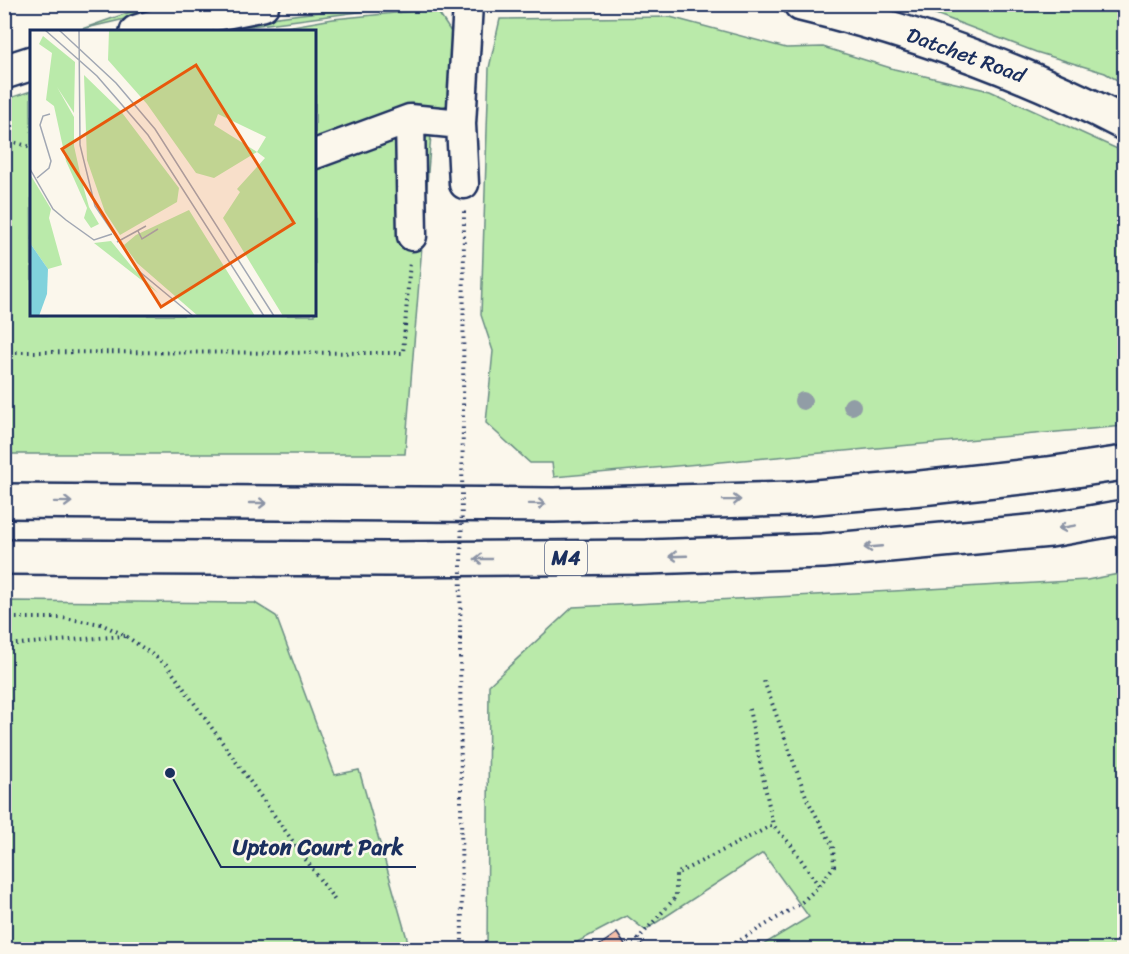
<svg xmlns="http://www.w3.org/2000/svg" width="1129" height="954" font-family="Sriracha,sans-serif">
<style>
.green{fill:#baeaaa;stroke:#6a8c84;stroke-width:1.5}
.building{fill:#f4bea8;stroke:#1b2f5e;stroke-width:1.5}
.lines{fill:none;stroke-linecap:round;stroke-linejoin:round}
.minor-casing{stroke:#1b2f5e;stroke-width:33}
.major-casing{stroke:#1b2f5e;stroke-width:38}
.highway-casing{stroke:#1b2f5e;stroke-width:38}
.path{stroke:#1b2f5e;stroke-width:4;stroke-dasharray:1.5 4.5;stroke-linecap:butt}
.minor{stroke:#fbf7ec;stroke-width:28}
.major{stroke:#fbf7ec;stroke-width:33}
.highway{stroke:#fbf7ec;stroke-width:33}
.path-bridge{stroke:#1b2f5e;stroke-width:4;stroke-dasharray:1.5 4.5;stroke-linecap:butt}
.tree{fill:#919da6}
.oneway{stroke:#8b93a5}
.labels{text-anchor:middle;stroke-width:5;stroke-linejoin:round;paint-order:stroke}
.shield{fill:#fbf7ec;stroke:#5e6b89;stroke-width:1.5}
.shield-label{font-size:20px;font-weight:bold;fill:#1b2f5e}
.street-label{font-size:21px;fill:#1b2f5e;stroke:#fbf7ec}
.inset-road{fill:none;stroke:#a1a7b3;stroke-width:1.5}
.view{fill:#e8590c;fill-opacity:0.15;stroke:#e8590c;stroke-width:3}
.inset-edge{fill:none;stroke:#1b2f5e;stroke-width:3}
.leader{fill:none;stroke:#1b2f5e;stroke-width:2}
.callout-dot{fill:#1b2f5e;stroke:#fbf7ec;stroke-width:2}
.callout-label{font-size:22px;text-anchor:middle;font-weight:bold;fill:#1b2f5e;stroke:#fbf7ec;stroke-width:5;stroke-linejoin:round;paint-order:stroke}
</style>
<rect width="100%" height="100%" fill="#fbf7ec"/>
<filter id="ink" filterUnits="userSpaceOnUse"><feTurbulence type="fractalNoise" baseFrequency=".0167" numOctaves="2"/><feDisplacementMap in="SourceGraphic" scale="12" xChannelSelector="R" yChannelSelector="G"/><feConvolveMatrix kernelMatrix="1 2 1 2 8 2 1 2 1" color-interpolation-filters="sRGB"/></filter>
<g filter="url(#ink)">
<path class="green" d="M150 5H185L82 29Z
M411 5 230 29 217 31 200 32C269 14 341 10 411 5Z
M912 5H1124V84L1105 73 1036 52Z
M436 9 453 35 448 105 433 110 405 454H5L4 100 31 91 32 315H315V32L264 31 333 19Z
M670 17 786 48 823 47 894 69 990 91 1124 152V426L554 477 552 463H530L486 423 493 351 481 315 489 68 500 19Z
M1124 573V949H756L809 917 763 853 645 930 627 916 564 949H487L489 685 573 607 894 591 1087 580Z
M5 601 255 603 276 616 335 775 359 770 410 949H5Z"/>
<path class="building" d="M617 933 627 948 625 950H593Z"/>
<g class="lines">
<g class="minor-casing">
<path id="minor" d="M315 154 410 119
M464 184 461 124 468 4
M412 236 410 119 461 124"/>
</g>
<g class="major-casing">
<path id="major" d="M801 4C914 31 1021 70 1124 123
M137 32 163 24 262 4
M4 72 32 63"/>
</g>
<g class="highway-casing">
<path id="highway" d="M4 501 554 505 792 499 921 488 1048 474 1124 463
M4 557 390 559 647 557 823 551 1050 530 1124 517"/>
</g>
<path class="path" d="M4 140 32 147
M4 352 403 353 410 261
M463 423 464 207
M4 618H63L101 624 126 636 167 665 336 902
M460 639 462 950
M4 645 125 636
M764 681 807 799 833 846 834 866 819 886
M749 709 773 825
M645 950 638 939 676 897V874L773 825 791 845 819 886 800 904 724 950"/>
<use href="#minor" class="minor"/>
<use href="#major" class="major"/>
<use href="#highway" class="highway"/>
<path class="path-bridge" d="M460 639 463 423"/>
</g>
<g class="tree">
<circle cx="803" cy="401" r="9"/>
<circle cx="852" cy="406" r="9"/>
</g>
<defs><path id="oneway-shaft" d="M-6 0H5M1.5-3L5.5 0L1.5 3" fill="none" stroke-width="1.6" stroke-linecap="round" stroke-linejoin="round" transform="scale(1.5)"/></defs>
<g class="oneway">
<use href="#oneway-shaft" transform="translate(732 500) rotate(-1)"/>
<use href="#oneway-shaft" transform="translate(63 502) rotate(1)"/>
<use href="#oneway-shaft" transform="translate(258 503)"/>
<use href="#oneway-shaft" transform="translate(537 504) rotate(1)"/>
<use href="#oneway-shaft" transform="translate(1067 527) rotate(170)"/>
<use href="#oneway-shaft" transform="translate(873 547) rotate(175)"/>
<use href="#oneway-shaft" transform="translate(678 556) rotate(178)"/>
<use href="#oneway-shaft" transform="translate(483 559) rotate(180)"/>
</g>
</g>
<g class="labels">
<rect class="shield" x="545" y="541" width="42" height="34" rx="4.5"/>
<g class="shield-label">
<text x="566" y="565">M4</text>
</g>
<g class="street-label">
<text transform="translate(966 55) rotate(20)" y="7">Datchet Road</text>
</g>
</g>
<g transform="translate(30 30)">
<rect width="286" height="286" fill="#fbf7ec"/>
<path d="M79 0H286V286H253L193 188 210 162 207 159 235 128 227 122 184 148 166 143 117 74 78 30ZM188 84 236 107 227 122 184 95ZM13 6 45 32 44 83 27 57 44 87V116L52 152 59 177 69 194 61 198 54 188 57 178 36 131 24 76 16 70 22 23 9 14ZM54 45 90 80 149 158 147 172 90 205 75 182 57 130ZM0 144 21 179 19 188 32 235 18 239 0 213ZM159 180 225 286H168L107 233 115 244 94 215 106 205ZM81 211 102 237 128 263 64 213Z" fill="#baeaaa" fill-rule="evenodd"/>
<path d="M0 213 18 239 17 264 9 286H0Z" fill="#81d2dc"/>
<path class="inset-road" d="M15 0 67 46 118 105 234 286M29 0 86 53 125 99 244 286M49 0 50 115 65 176 110 242 163 286M0 139 23 179 36 190 64 210 82 204M7 148 19 138 21 131 10 95 13 86 20 84M108 201 112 209 128 199M87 212 116 196"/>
<path class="view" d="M166 35 264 193 131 277 32 119Z"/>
<rect width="286" height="286" class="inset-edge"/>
</g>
<path class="leader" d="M170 773L221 867H416"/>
<circle class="callout-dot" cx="170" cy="773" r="6"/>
<g class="callout-label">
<text x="318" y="855">Upton Court Park</text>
</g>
<rect width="1129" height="954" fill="none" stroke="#fbf7ec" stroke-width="24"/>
<rect x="12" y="12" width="1105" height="930" fill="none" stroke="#1b2f5e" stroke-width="2" filter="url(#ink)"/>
</svg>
